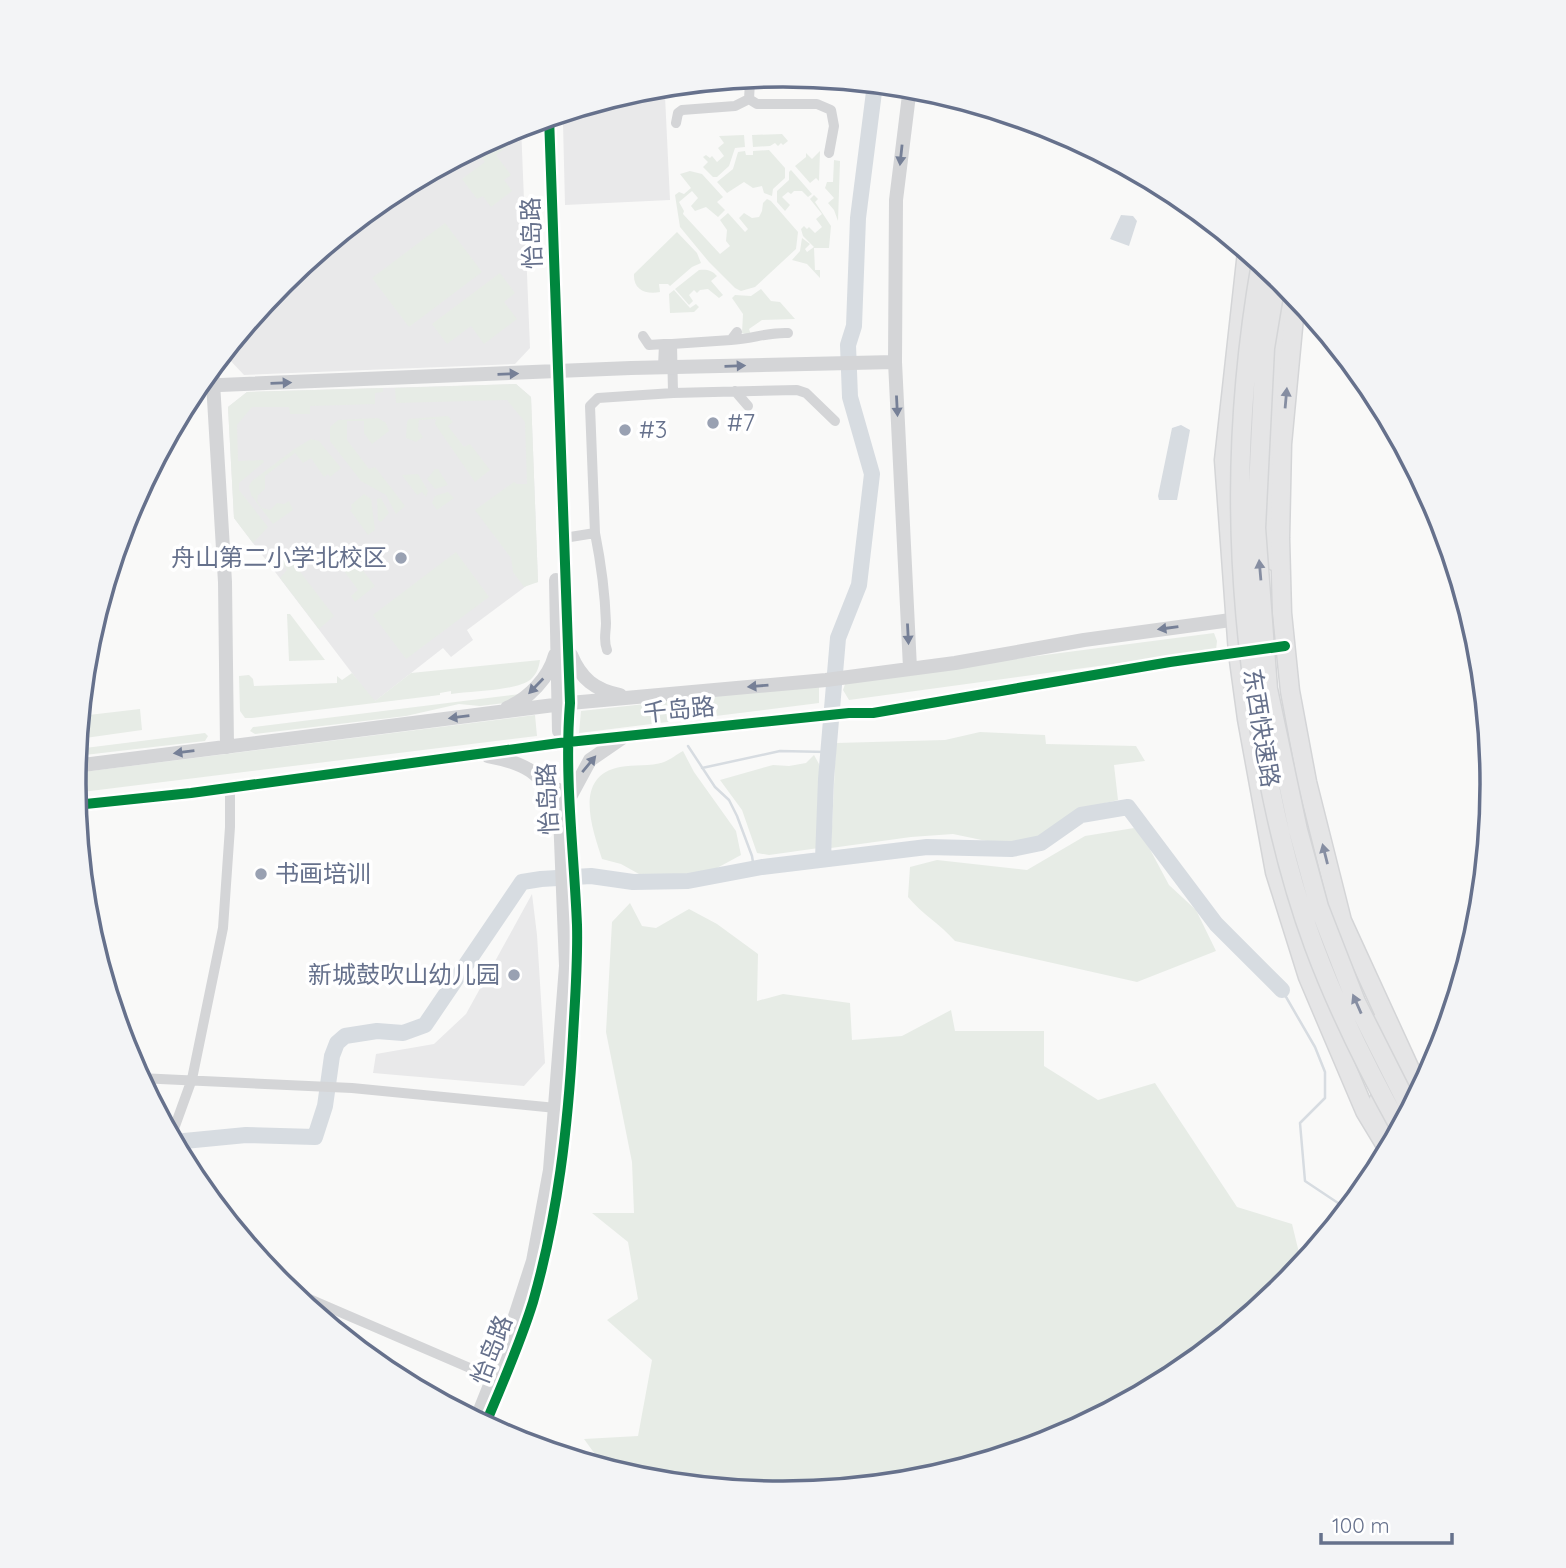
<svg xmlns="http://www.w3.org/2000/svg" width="1566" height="1568" font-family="Quicksand,'Noto Sans SC',sans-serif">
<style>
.built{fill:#e9e9ea}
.green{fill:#e7ece6}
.water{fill:#d7dce1}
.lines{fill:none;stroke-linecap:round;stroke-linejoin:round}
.stream{stroke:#d7dce1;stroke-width:2.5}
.river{stroke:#d7dce1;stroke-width:16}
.secondary-casing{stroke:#d5d7d9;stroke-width:19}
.primary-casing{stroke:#d5d6d7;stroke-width:21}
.trunk-casing{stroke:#d4d5d7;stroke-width:21}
.minor{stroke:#d4d5d7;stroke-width:10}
.tertiary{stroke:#d4d5d7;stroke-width:14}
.secondary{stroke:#e5e5e6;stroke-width:16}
.primary{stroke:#e5e5e6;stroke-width:18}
.trunk{stroke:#e5e5e6;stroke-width:18}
.trunk-bridge-casing{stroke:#d4d5d7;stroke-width:21;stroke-linecap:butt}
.trunk-bridge{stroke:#e5e5e6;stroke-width:18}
.cycleway-casing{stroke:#fff;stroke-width:15}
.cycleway{stroke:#00873e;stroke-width:10}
.oneway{fill:#768097}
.oneway2{fill:#868ea2}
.poi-dot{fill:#99a1b2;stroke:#fff;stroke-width:2.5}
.labels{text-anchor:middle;stroke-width:7;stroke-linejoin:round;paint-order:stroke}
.street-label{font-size:24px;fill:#66718c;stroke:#fff}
.poi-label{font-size:24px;fill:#66718c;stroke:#fff;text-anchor:start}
.rim{fill:none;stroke:#66718c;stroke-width:3.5}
</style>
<rect width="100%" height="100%" fill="#f9f9f8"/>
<path class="built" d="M665 96 670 200 565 205 563 123 576 109 612 98Z
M521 126 530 348 515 364 244 375 227 357V348L282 282 389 194 512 128Z
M516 384 531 397 538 582 529 584 467 630 473 640 451 657 443 648 374 702 234 518 228 407 247 392Z
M532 894 537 935 545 1063 524 1086 373 1073 376 1054 434 1044 466 1014Z"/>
<path class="green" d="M502 133 510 144 496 155 511 175 504 180 512 191 491 207 483 196 477 199 462 179 485 162 474 148Z
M782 134 788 141 783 145 781 143 778 146 775 143 770 146 753 147 752 135Z
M744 135 745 147 735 148 729 166 717 177H713L703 167 708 162 703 157 706 155 710 158 712 156 717 162 724 156 718 148 724 143 719 136Z
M769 150 785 168V178L773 189 772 196 764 193 762 186 753 188 744 182 727 193 717 182 733 169 738 152 745 151 746 155H753V151Z
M820 151 819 181 816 178 810 183 795 166 806 157V153L812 159Z
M834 160 840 161 838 221 834 210 828 203 834 198 825 188 827 182H833Z
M791 170 812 194 808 197 802 191H794L791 194 788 192 782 197 790 205 785 211 777 202V191L789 180V172Z
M690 171 702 174 723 197 717 202 725 210 718 217 706 207 695 211 691 206 698 198 692 191 679 202 684 211 683 214 720 254 730 246 726 241 727 230 720 220 728 213 745 232 748 229 739 218 744 213 752 218 759 217 762 211 763 203 767 199 771 201 798 232 796 249 755 287 741 291 735 288 709 262 680 227 675 195 679 192 684 194 691 188 680 174Z
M814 195 818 199 815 202 831 226 829 248H814L815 270H820V278L807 264 792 260 800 251 802 238 810 244 805 249 807 252 814 247 803 236 801 229 804 226 807 229 809 227 815 233 822 227 816 219 822 214 810 199Z
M445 223 482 272 409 327 372 278Z
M677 232 697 253 701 263 692 267 670 286 668 284H659L660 292C645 295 633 289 634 274Z
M699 270C706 269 712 270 717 276L711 281 723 295 719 298 708 289 700 290 697 293 694 290 689 295 693 301 689 305 675 289Z
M500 273 515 293 504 302 517 319 484 344 471 326 447 344 432 324Z
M761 289 771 301 780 302 795 319 762 320 749 329 751 335 742 333 743 314 732 298 735 295 751 296Z
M674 290 690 308 696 304 699 307 694 312 670 313 669 294Z
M516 384 531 397 538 582 524 587 513 572 511 558 475 510 514 482 517 484H527L525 422 507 400 396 403 395 388Z
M383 388V392L375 393V404L310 406V414H290L289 407H252L237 425 238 461 263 460 264 462 239 483V490L268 527 253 543 234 518 228 407 247 392Z
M448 416 453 422 448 426 464 447 470 444 490 470 475 482 435 424 436 419 419 420 418 430 423 437 416 442 406 438 407 422 409 419Z
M378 418 386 423 389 431 372 444 364 433V421H347V440L369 469 375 467 405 506 396 514 386 495 361 481 330 441V427L338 420Z
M311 439 319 441 341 468 330 477 328 474 324 477 311 458 303 463 295 453 265 476V489L258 495 257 501 262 508 270 510 277 503 284 504 289 501 293 510 273 524 251 495 249 486 252 481 293 450Z
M435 469H438L448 485 435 489 427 479Z
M418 474 428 491 426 497 422 492 417 495 402 475Z
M448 492 454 498 437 510 432 503 435 496Z
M364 494 371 499 375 530 368 535 350 510 352 509 351 505Z
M381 498 389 513 381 522 378 520 377 499Z
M348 552 375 586 355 602 351 596 358 590 336 560Z
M456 552 489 597 406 659 373 615Z
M288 556 334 616 319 629 280 578 287 570 281 561Z
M287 614H290L325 660 289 661Z
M1214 633 1217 641 1216 650 849 700 843 690 846 681Z
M540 660C539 667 537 674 530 680 515 691 471 691 451 694V691L440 693V695L252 718H245L240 711 239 676 249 675 253 679 254 686 337 683V676L342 680 352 673 375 701 411 673Z
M819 685V703L579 733 581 711Z
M520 694 505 703 480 706 459 704 406 716 255 734 250 731 253 727Z
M140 709 142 730 78 739 80 716Z
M535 715 537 736 74 793 75 773Z
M980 732 1045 735 1046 744 1136 746 1145 761 1114 765 1118 800 1080 809 1041 838 996 843 953 834 911 837 831 848 836 743 945 740Z
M205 733 208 736 205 741 76 756 77 749Z
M683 751 694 772 736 831 741 855 706 874 670 877 639 874 621 864 602 859C592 828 573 776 620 767 634 764 650 767 664 762 670 760 677 754 683 751Z
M814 755 819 764 821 774 819 848 769 855 757 853 742 810 720 780 773 765 789 766 806 763Z
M1134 828 1145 840 1169 885 1196 910 1216 951 1137 982 955 941C940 924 922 914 908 897L910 867 937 860 1027 870 1085 836Z
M630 903 642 926 656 928 689 909 717 924 758 954 757 1001 783 994 850 1003 852 1040 902 1036 951 1010 955 1031H1044V1066L1098 1100 1155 1083 1237 1207 1292 1224 1302 1265 1284 1286 1177 1374 1054 1440 921 1480 783 1493 644 1480 605 1468 584 1439 638 1436 652 1360 607 1320 638 1299 628 1242 592 1213H634L632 1162 606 1032 612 922Z"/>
<path class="water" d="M1121 215 1133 216 1137 221 1129 246 1110 239Z
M1181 425 1190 430 1177 500H1159L1158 496 1172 428Z"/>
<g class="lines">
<path class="stream" d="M688 746 715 787 729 800 737 816 752 856 754 869
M702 768 780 751 828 752
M1282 990 1315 1047 1325 1072V1098L1300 1123 1305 1181 1347 1209"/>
<path class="river" d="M823 859 826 779 838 638 859 585 872 474 850 397 848 345 854 326 858 218 875 84
M174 1142 246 1135 315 1137 325 1106 332 1056 337 1043 345 1036 377 1031 403 1033 425 1025 522 882 541 879 591 876 633 882 688 881 762 867 927 847 1012 849 1041 843 1081 815 1128 807 1216 924 1282 990"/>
<g class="secondary-casing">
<path id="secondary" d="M1380 1021 1394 1057 1416 1098
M1377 1101 1394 1138"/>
</g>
<g class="primary-casing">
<path id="primary" d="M1274 561 1269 524 1270 410 1287 285"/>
</g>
<g class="trunk-casing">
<path id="trunk" d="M1247 252 1224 460 1238 653 1247 719 1275 872 1308 977 1365 1111 1388 1149
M1296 296 1282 444 1280 538 1282 613 1290 691 1307 782 1342 921 1420 1091"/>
</g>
<path class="minor" d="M750 82 749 99 757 104H817L831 110 834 126 829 153
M676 123 678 113 682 110 735 106 749 99
M643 336 649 345 664 344
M731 340C752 339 768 332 788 333
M672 344 731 340 737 332
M735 391 748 406
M673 393 797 390 806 393 835 421
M595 533 590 406 598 398 673 393 672 344H664L663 367
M564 538 595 533C601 563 605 593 606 623 606 633 603 640 607 650
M139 1078 352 1088 556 1108
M171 1137 192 1079 223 928 230 827V787
M284 1288 493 1378"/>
<path class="tertiary" d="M679 85 833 79
M910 87 896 200 895 362 910 668
M212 366 225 582 227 747
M196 386 631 368 895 362
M556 580 559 731
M571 655C581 679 595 690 620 695
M507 708C528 699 549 678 555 655
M488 756C521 762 546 773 557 807
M75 766 570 703 826 680 955 663 1084 640 1282 613
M570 797 590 760 622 738
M76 805 191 793 559 743 849 713H873L1170 662 1285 646
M476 1420 504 1350 533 1261 550 1170 566 966 559 790
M485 1425C502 1385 520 1344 533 1302 558 1215 568 1126 573 1036 575 999 578 962 577 925 574 851 564 778 570 703L549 117"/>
<use href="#secondary" class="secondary"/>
<use href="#primary" class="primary"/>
<use href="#trunk" class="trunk"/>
<g class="trunk-bridge-casing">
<path id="trunk-bridge" d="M1261 263C1233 422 1234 567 1259 726 1271 800 1288 876 1314 946 1337 1008 1368 1070 1400 1128
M1277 276 1265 348 1256 528 1268 689 1298 830 1319 907 1356 1002 1410 1109"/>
</g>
<use href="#trunk-bridge" class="trunk-bridge"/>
<g class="cycleway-casing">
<path id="cycleway" d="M76 805 191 793 559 743 849 713H873L1170 662 1285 646
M485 1425C502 1385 520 1344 533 1302 558 1215 568 1126 573 1036 575 999 578 962 577 925 574 851 564 778 570 703L549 117"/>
</g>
<use href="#cycleway" class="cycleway"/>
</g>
<defs><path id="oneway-solid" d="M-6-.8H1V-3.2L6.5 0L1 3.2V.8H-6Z" transform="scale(1.75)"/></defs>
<g class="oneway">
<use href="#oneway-solid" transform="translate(901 155) rotate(96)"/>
<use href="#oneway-solid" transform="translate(735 366) rotate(-2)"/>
<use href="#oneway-solid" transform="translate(508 374) rotate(-2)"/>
<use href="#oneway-solid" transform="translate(281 383) rotate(-2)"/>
<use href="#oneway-solid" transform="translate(897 406) rotate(87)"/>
<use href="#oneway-solid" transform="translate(1168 628) rotate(172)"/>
<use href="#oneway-solid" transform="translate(908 634) rotate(87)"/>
<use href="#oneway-solid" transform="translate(536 686) rotate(134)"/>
<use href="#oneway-solid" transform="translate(758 686) rotate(175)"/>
<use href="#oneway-solid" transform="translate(459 717) rotate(173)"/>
<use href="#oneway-solid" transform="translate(184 752) rotate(173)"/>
<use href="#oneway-solid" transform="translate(589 764) rotate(-50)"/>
</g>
<g class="oneway2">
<use href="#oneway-solid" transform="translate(1286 398) rotate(-85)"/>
<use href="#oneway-solid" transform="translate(1260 570) rotate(-95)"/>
<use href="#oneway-solid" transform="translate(1325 854) rotate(-104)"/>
<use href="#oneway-solid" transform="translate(1357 1004) rotate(-114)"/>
</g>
<g class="poi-dot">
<circle cx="713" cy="423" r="7"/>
<circle cx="625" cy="430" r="7"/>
<circle cx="401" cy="558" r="7"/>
<circle cx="261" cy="874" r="7"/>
<circle cx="514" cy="975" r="7"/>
</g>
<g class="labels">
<g class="street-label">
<text transform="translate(532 233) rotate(-92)" y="8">怡岛路</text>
<text transform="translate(679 710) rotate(-6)" y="8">千岛路</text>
<text transform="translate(1261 728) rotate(81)" y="8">东西快速路</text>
<text transform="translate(548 799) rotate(-93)" y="8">怡岛路</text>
<text transform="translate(492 1350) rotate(-69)" y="8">怡岛路</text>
</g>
<g class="poi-label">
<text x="727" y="431">#7</text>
<text x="639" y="438">#3</text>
<text x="387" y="566" text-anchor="end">舟山第二小学北校区</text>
<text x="275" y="882">书画培训</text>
<text x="500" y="983" text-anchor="end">新城鼓吹山幼儿园</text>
</g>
</g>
<path d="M0 0H1566V1568H0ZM86 784a697 697 0 1 1 1394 0a697 697 0 1 1-1394 0Z" fill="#f3f4f6" fill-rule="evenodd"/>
<path class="rim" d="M86 784a697 697 0 1 1 1394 0a697 697 0 1 1-1394 0Z"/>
<path d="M1321 1533v10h131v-10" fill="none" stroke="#66718c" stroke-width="3.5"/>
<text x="1332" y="1533" font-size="21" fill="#66718c" stroke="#ffffff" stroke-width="5" paint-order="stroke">100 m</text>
</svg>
